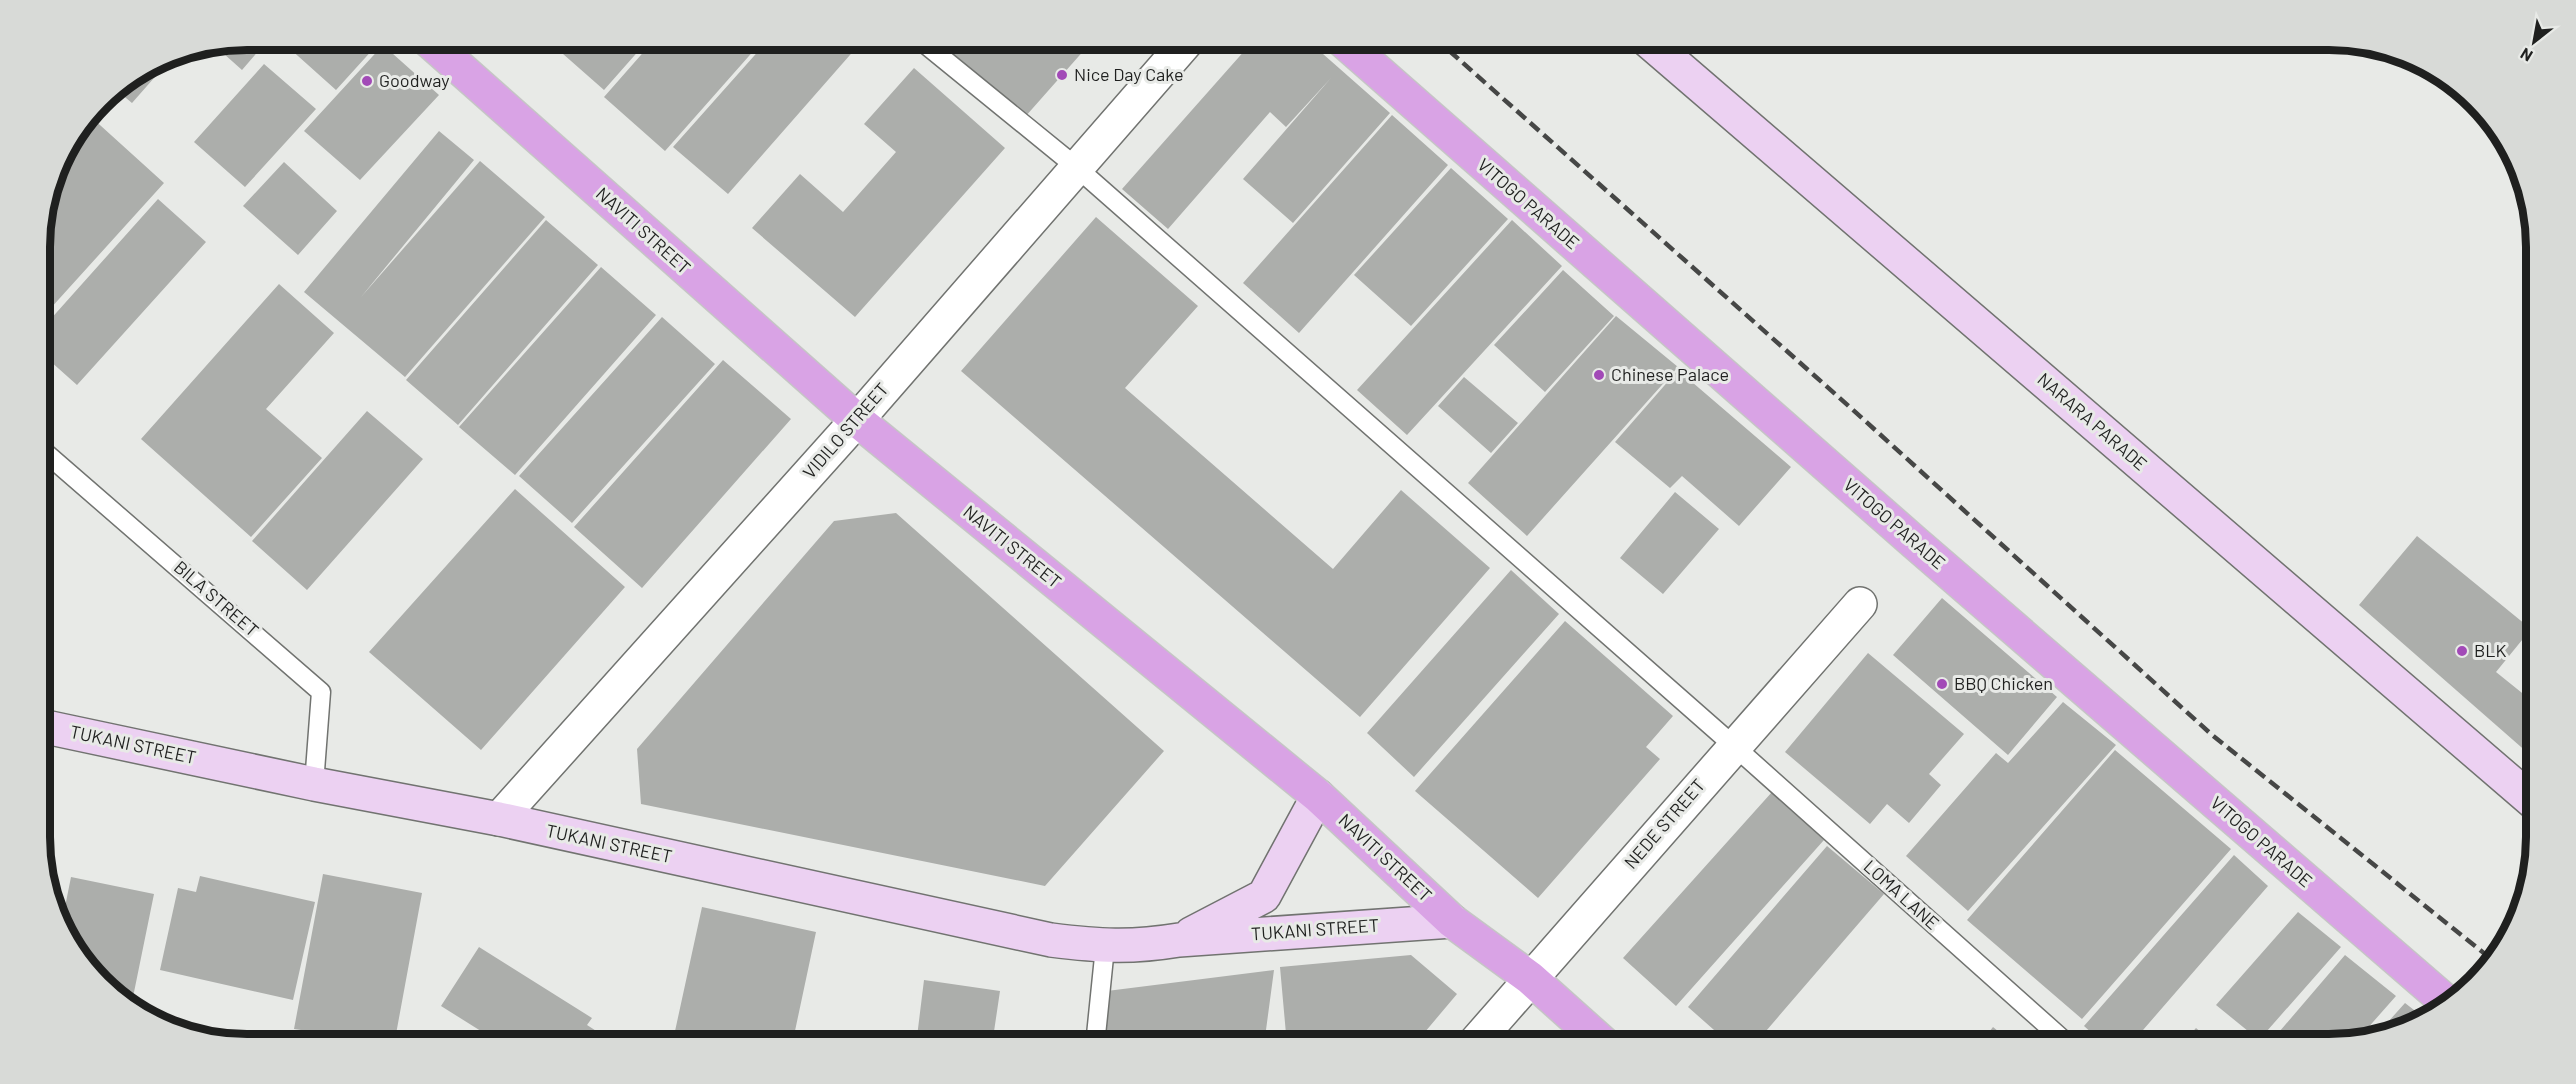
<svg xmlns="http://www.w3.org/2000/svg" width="2576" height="1084" font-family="Barlow,sans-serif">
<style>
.building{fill:#acaeab}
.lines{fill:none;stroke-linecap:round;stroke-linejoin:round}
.lane-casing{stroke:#717370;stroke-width:21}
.street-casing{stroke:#717370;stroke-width:36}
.secondary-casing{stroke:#717370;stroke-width:36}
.primary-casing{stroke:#c5c5c5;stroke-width:36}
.lane{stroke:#fff;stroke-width:18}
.street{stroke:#fff;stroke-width:33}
.secondary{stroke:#ecd1f2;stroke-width:33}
.primary{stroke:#d9a3e5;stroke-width:33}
.rail{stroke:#464746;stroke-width:4.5;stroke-dasharray:12 6;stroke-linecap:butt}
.poi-dot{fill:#a24ab7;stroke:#e8eae7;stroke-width:2}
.labels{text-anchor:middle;stroke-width:6;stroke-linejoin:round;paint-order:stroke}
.poi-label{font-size:18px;fill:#1f201f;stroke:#e8eae7;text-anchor:start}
.street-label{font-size:18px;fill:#1f201f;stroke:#e8eae7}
.rim{fill:none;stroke:#1f201f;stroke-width:8}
</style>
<rect width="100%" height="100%" fill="#e8eae7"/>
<path class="building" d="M246 39 267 41 242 70 214 45Z
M279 39H366L375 47 336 90Z
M546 39H649L604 90Z
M655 39H764L665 151 604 97Z
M769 39H864L728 194 673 147Z
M919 39H1094L1017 126Z
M1306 39 1390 113 1293 223 1243 179 1331 78 1286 127 1270 112 1168 229 1122 189 1254 40Z
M383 45 439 95 360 180 304 131Z
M176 53 132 103 114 88 167 55Z
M264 64 316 109 245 187 194 142Z
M914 68 1005 148 855 317 752 228 800 174 843 212 896 152 864 124Z
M1392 115 1448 165 1299 333 1243 283Z
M90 116 164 183 40 320 39 233 61 154Z
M439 131 474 160 361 297 480 161 545 217 405 377 304 292Z
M284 162 337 211 298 255 243 206Z
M1451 168 1508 219 1411 326 1354 275Z
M158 199 206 242 77 385 40 352V331Z
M1096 217 1198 306 1125 388 1333 569 1401 490 1490 568 1360 717 961 371Z
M546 220 598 265 458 425 406 380Z
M1512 220 1562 266 1407 435 1357 390Z
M601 267 656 315 515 475 459 427Z
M1563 270 1614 316 1545 392 1494 345Z
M279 284 334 333 266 409 322 458 251 537 141 439Z
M1616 316 1678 367 1527 536 1468 483Z
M662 317 715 364 572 523 519 476Z
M723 360 791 419 642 588 574 527Z
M1678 370 1791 467 1739 526 1682 476 1670 488 1615 442Z
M1464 377 1518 423 1491 453 1438 406Z
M367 411 423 459 307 590 252 541Z
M515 489 625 587 481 750 369 652Z
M1675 492 1719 529 1663 594 1620 558Z
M896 513 1164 751 1045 886 641 804 637 749 834 521Z
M2417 536 2531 629 2496 672 2537 705V761L2359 605Z
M1511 570 1559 614 1414 777 1367 733Z
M1942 598 2057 697 2008 755 1893 655Z
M1565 621 1673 716 1646 747 1660 759 1538 898 1415 791Z
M1868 653 1964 734 1929 774 1941 785 1909 823 1887 804 1870 824 1785 752Z
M2063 702 2116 745 1968 911 1906 856 1996 753 2008 763Z
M2115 750 2231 849 2082 1019 1967 920Z
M1772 792 1824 840 1676 1006 1623 958Z
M1827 846 1884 894 1754 1045H1731L1688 1007Z
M2234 855 2268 886 2130 1045H2105L2084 1026Z
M323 874 422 893 394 1045H298L301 1030 294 1029Z
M200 876 315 902 293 1000 160 970 178 888 196 892Z
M71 877 154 894 132 1002 82 964 63 917Z
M702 907 816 932 792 1045H672Z
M2298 912 2341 947 2259 1040 2216 1005Z
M479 947 592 1018 587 1025 618 1045H488L492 1038 441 1006Z
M1411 955 1457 994 1414 1045H1287L1280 967Z
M2345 955 2396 996 2358 1039 2343 1045H2268Z
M1274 970 1264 1045H1100L1107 991Z
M924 980 1000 991 992 1045H916Z
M2405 1003 2423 1017 2379 1032Z
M1993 1027 2015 1045H1979Z
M2196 1028 2216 1045H2181Z"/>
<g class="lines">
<g class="lane-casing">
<path id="lane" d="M919 39 1075 166 1734 746 2069 1045
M40 448 321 692 314 784
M1095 1045 1105 947"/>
</g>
<g class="street-casing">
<path id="street" d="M499 819 857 420 1189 39
M1473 1045 1860 604"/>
</g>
<g class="secondary-casing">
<path id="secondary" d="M1646 39 2537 805
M41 726 314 784 499 819 1051 940C1100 946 1130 948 1179 940L1452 921
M1191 934 1264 896 1318 796"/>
</g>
<g class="primary-casing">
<path id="primary" d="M427 39 857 420 1318 796 1452 921 1530 978 1605 1045
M1341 39 1914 542 2450 1005"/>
</g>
<use href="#lane" class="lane"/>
<use href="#street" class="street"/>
<use href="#secondary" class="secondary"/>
<use href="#primary" class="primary"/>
<path class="rail" d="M1436 39 1852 409 2211 734 2495 962"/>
</g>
<g class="poi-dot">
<circle cx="1062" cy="75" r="6"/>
<circle cx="367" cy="81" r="6"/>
<circle cx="1599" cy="375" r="6"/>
<circle cx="2462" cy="651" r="6"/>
<circle cx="1942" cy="684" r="6"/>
</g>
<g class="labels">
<g class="poi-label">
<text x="1074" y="81">Nice Day Cake</text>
<text x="379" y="87">Goodway</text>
<text x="1611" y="381">Chinese Palace</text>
<text x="2474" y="657">BLK</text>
<text x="1954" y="690">BBQ Chicken</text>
</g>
<g class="street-label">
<text transform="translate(1528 204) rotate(41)" y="6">VITOGO PARADE</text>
<text transform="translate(643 231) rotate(42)" y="6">NAVITI STREET</text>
<text transform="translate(2092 422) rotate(41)" y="6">NARARA PARADE</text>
<text transform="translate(846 431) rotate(-49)" y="6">VIDILO STREET</text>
<text transform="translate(1894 524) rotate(41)" y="6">VITOGO PARADE</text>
<text transform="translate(1012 547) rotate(39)" y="6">NAVITI STREET</text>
<text transform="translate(216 599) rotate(41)" y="6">BILA STREET</text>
<text transform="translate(133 745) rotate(12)" y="6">TUKANI STREET</text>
<text transform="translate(1665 824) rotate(-49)" y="6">NEDE STREET</text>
<text transform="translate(2261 842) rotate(41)" y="6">VITOGO PARADE</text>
<text transform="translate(609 844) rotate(12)" y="6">TUKANI STREET</text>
<text transform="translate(1385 858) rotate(43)" y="6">NAVITI STREET</text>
<text transform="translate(1901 895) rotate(42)" y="6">LOMA LANE</text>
<text transform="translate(1315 930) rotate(-4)" y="6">TUKANI STREET</text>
</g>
</g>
<path d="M0 0H2576V1084H0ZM247 50H2329A197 197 0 0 1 2526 247V837A197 197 0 0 1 2329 1034H247A197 197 0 0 1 50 837V247A197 197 0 0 1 247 50Z" fill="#d8dad7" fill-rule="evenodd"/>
<path class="rim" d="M247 50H2329A197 197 0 0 1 2526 247V837A197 197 0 0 1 2329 1034H247A197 197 0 0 1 50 837V247A197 197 0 0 1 247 50Z"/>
<g transform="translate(2534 42) rotate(211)" stroke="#e8eae7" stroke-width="4.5" paint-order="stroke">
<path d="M0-4.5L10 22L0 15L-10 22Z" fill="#1f201f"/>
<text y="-9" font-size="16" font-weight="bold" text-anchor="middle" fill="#1f201f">N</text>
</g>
</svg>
